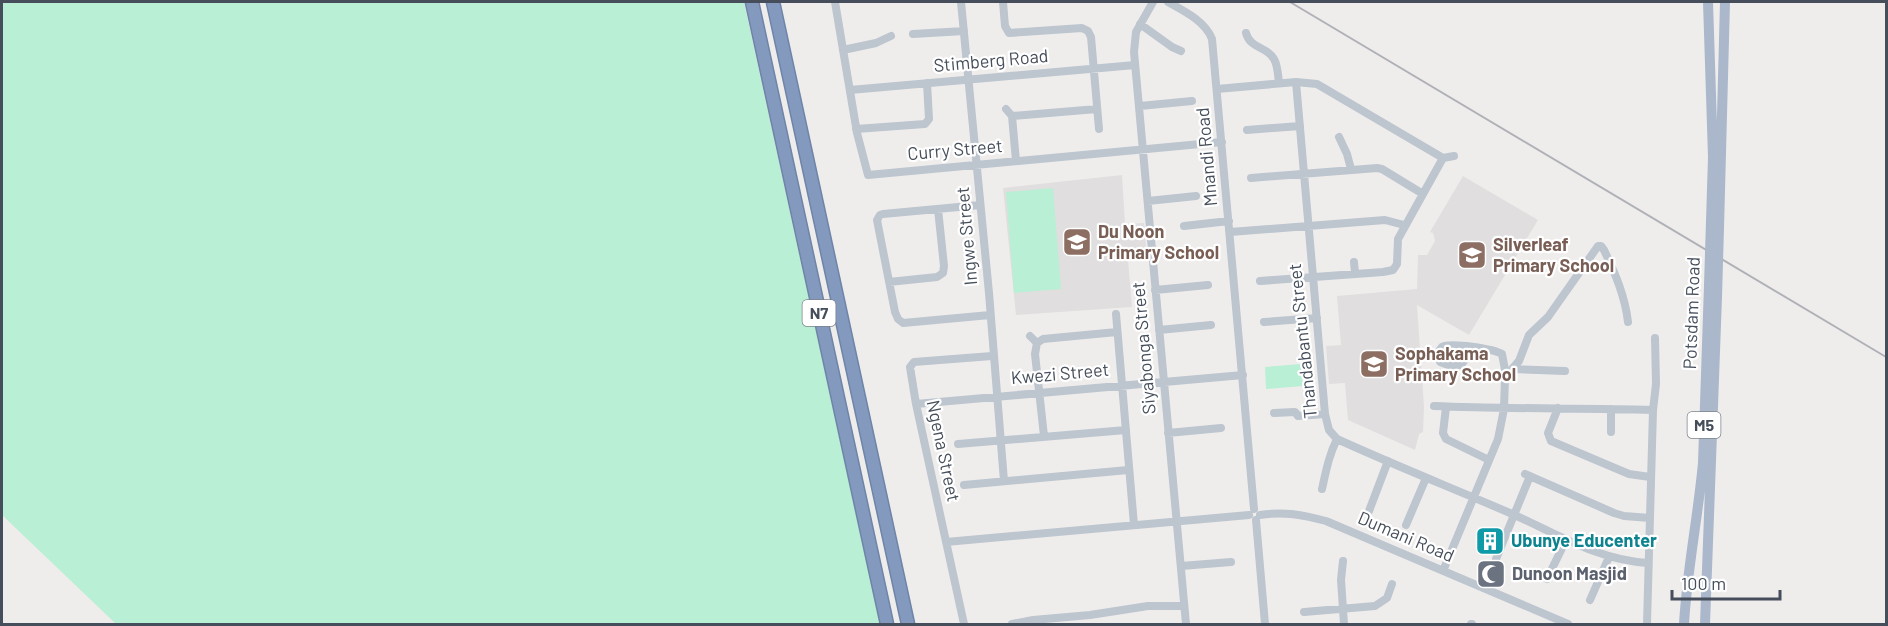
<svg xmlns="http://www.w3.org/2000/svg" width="1888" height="626" font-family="Barlow,sans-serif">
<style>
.education{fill:#e0dede}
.grass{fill:#b9efd4}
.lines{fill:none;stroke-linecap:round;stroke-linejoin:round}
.highway-casing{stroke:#6e84a8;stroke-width:15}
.minor{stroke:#bdc5cf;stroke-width:8}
.major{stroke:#abb8cc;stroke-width:10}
.highway{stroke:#8399bd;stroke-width:12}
.rail{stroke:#afb1b7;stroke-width:2}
.major-bridge{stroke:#abb8cc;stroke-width:10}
.labels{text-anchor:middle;stroke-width:4.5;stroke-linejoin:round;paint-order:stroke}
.shield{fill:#fff;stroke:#7d838c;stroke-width:1.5}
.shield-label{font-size:16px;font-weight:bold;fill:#454e5a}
.street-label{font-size:18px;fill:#454e5a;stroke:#fff}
.education-label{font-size:18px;font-weight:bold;fill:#785e54;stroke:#fff;text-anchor:start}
.culture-label{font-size:18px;font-weight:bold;fill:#0d838f;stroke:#fff;text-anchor:start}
.worship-label{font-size:18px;font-weight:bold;fill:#5b616d;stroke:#fff;text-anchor:start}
</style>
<rect width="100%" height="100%" fill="#efedec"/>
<path class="education" d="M1122 175 1125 224 1144 223 1147 259 1128 260 1132 307 1016 315 1003 188Z
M1463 176 1538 220 1469 335 1417 305 1424 407 1423 432 1419 434 1415 450 1348 420 1345 383 1329 384 1326 346 1341 345 1337 296 1417 289 1418 255H1427L1435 241 1433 233 1430 232Z"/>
<path class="grass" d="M2 2H744L880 624H116L2 515Z
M1053 188 1061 289 1014 293 1006 192Z
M1301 364 1303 386 1266 389 1265 367Z"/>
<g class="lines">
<g class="highway-casing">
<path id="highway" d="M752 2 887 624
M773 2 908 624"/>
</g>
<path class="minor" d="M835 2 857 133 868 175 1222 142
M961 2 989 293 1004 481
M1003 2 1005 26 1009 33 1082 28 1088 31 1091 37 1099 129
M1153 2 1136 32 1134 52 1186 624
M1168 2C1184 11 1205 21 1212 39L1254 509
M1140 24 1172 47 1181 51
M1246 33C1250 49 1267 46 1274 59 1278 66 1278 76 1279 83
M913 34 964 31
M843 50 876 43 891 36
M1296 82 1325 414 1329 430 1337 439C1394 465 1452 488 1510 513 1556 533 1597 560 1648 563
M1217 89 1296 82 1317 84 1443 158
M850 90 1135 65
M1140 106 1192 101
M1006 109 1012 116
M856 129 925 124 929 119 927 83
M1247 130 1300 126
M1339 137 1347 154 1351 169
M1443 158 1454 156
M1016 161 1012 116 1097 109
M1251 178 1377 168 1382 169 1423 194
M1148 201 1196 196
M980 205 883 214 880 215 877 220 895 312 898 319 903 323 990 315
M1184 226 1229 221
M1230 232 1385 220 1404 225
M1354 262 1355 273
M1260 281 1383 272 1393 270 1397 264 1398 239 1443 158
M889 282 937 277 943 273 944 266 938 209
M1155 290 1208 285
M1116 314 1134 525
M1264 322 1317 318
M1159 330 1211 325
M1030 336 1037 343
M1464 347V361L1461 365 1451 366 1440 362 1439 351C1440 350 1441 348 1442 347 1450 342 1494 349 1502 354L1506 375
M1513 369 1565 371
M916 404 1243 375
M1434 406C1507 409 1580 408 1653 410
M1446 407 1443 433 1446 439 1489 460
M1558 408 1548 433 1551 441 1629 474 1650 477
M1611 409V432
M1274 413 1295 412 1298 416 1325 414
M1168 433 1221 428
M1044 436 1035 354 1037 343 1043 339 1117 332
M958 444 1126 430
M1525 474 1614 513 1624 516 1650 518
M964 485 1128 470
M1322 489C1326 471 1329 455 1337 439
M1369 511 1388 461
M1260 515C1284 511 1303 515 1326 521L1568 624
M1256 520 1265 624
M1406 525 1426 478
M946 542 1249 515
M1496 559 1530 476
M1343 561 1341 580 1344 624
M1181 566 1231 562
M1443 571 1498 439 1504 409 1505 377 1519 361 1529 335 1548 317 1598 246H1601L1604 250C1615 273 1625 296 1628 322
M1547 579 1566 540
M1590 600 1609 557
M1304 612 1375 606 1387 598 1392 584
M964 624 916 404 910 367 914 362 992 356
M1012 624 1033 620 1090 615 1148 606H1184
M1471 624H1472
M1647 624 1653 410 1656 384 1655 338"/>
<path class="major" d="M1708 2 1713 157 1711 221
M1719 228 1725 2
M1684 624C1687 570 1698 517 1703 463L1709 285
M1705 624 1717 297"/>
<use href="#highway" class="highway"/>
<path class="rail" d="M1290 2 1886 357"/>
<path class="major-bridge" d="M1709 285 1711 221
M1717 297 1719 228"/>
</g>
<defs>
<g id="school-square" transform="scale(1.5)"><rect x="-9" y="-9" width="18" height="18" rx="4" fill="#8d6e63" stroke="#fff"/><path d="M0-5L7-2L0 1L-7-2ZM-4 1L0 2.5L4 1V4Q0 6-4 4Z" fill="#fff"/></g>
<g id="building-square" transform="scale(1.5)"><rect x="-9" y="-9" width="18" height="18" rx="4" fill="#0f9aa8" stroke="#fff"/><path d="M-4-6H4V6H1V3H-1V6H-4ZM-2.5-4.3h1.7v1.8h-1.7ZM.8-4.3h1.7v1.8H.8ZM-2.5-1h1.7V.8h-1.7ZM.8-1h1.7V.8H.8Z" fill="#fff"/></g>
<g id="mosque-square" transform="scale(1.5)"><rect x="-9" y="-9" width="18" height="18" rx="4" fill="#6b7280" stroke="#fff"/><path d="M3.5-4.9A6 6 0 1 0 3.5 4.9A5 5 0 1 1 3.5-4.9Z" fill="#fff"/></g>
</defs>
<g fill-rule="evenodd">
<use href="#school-square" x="1077" y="242"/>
<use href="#school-square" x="1472" y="255"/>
<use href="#school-square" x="1374" y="364"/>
<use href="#building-square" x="1490" y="541"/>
<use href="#mosque-square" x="1491" y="574"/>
</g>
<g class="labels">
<g class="shield">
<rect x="802.5" y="300" width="33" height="26" rx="4.5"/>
<rect x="1687.5" y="412" width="33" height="26" rx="4.5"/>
</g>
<g class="shield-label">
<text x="819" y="319">N7</text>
<text x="1704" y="431">M5</text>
</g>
<g class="street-label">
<text transform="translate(991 61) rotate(-5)" y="6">Stimberg Road</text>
<text transform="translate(955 150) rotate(-5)" y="6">Curry Street</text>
<text transform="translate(1207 157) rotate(-95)" y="6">Mnandi Road</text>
<text transform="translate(967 236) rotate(-95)" y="6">Ingwe Street</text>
<text transform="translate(1692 313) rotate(-88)" y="6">Potsdam Road</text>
<text transform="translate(1303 341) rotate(-96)" y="6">Thandabantu Street</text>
<text transform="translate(1144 348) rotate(-95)" y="6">Siyabonga Street</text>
<text transform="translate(1060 374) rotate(-5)" y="6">Kwezi Street</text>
<text transform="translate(943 451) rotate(78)" y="6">Ngena Street</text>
<text transform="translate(1406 537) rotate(23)" y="6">Dumani Road</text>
</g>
<g class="education-label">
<text x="1098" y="238">Du Noon<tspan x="1098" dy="21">Primary School</tspan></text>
<text x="1493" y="251">Silverleaf<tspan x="1493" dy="21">Primary School</tspan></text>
<text x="1395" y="360">Sophakama<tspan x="1395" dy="21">Primary School</tspan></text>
</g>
<g class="culture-label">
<text x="1511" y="547">Ubunye Educenter</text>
</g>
<g class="worship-label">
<text x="1512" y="580">Dunoon Masjid</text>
</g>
</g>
<rect width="1888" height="626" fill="none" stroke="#454e5a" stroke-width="6"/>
<path d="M1672 590v9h108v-9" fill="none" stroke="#454e5a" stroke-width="3"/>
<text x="1681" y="590" font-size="18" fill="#454e5a" stroke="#ffffff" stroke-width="4.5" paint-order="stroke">100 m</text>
</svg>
